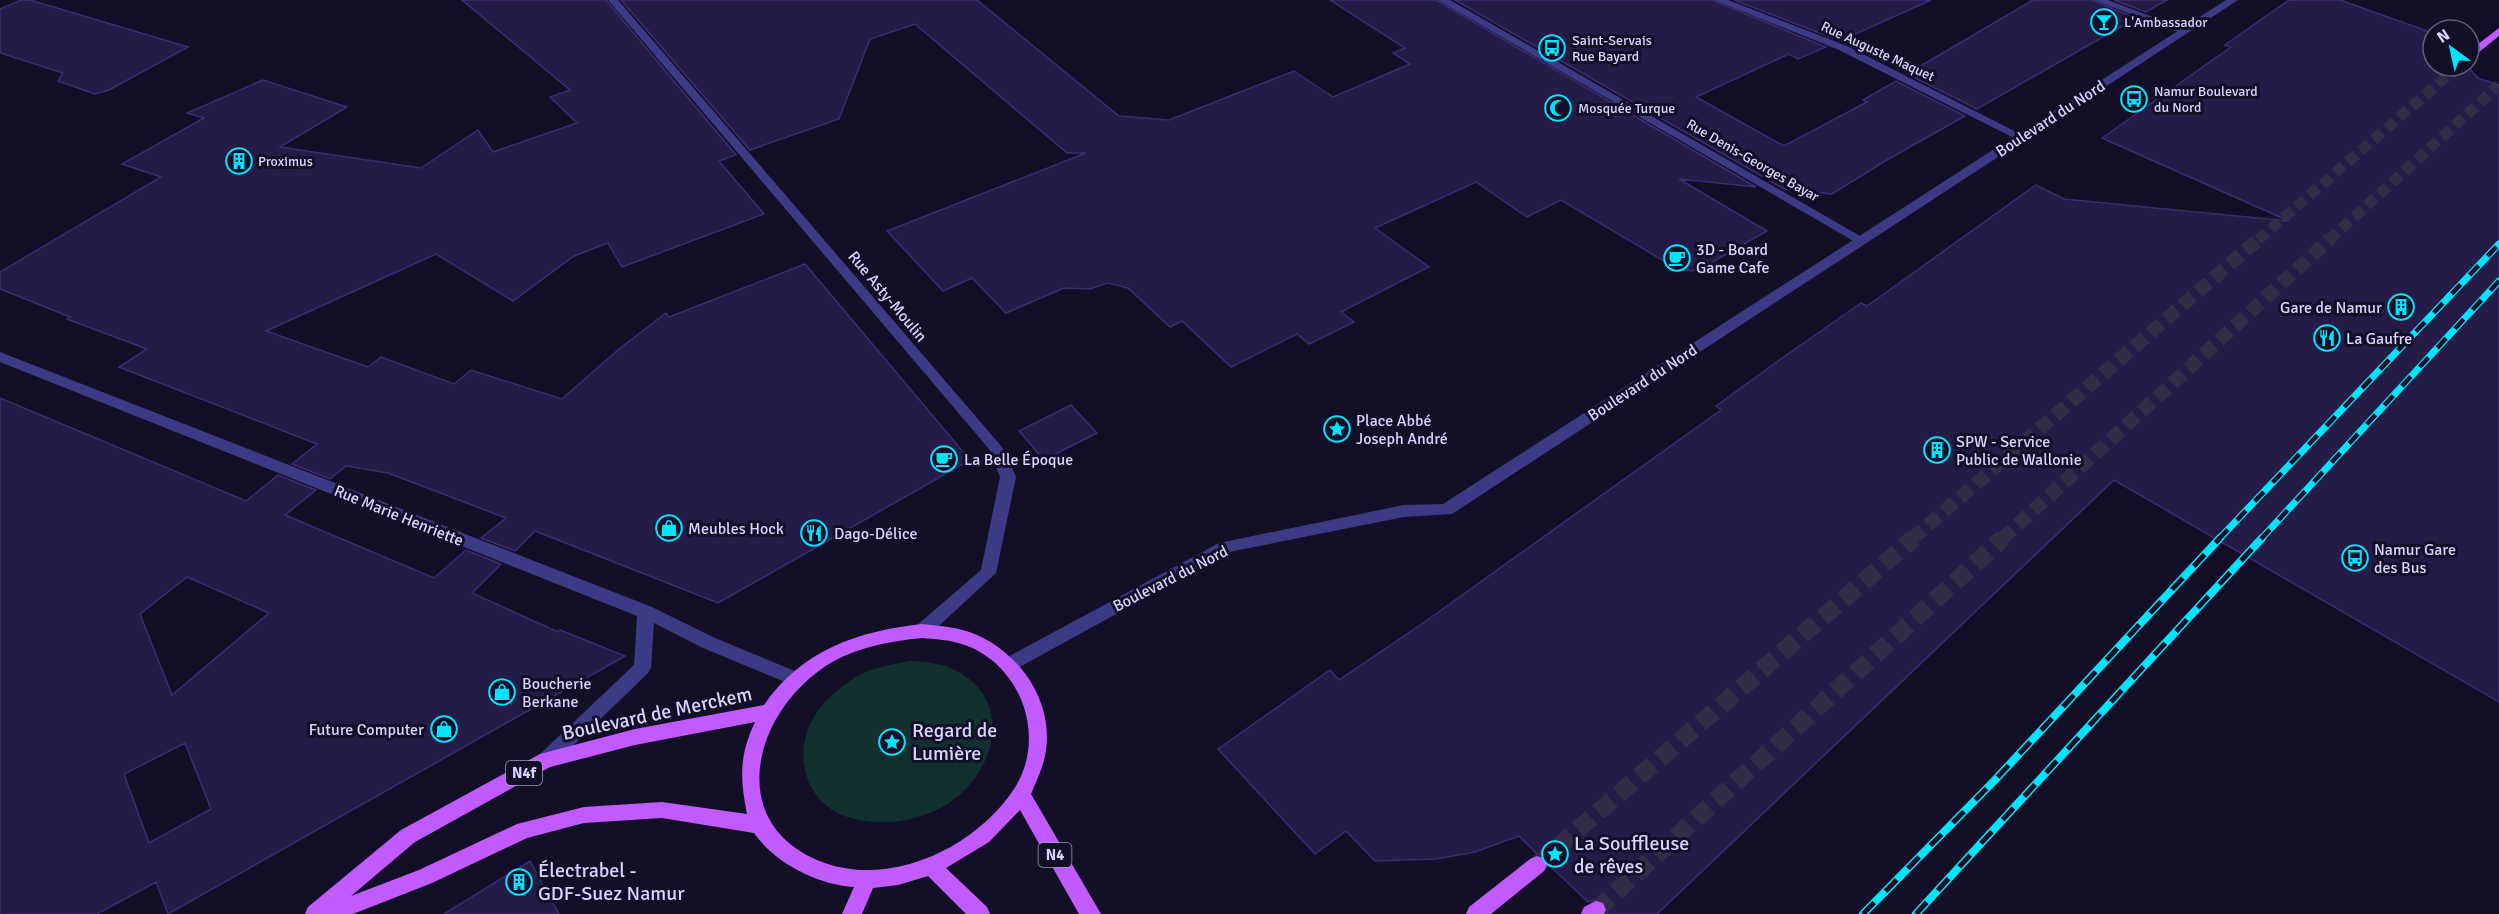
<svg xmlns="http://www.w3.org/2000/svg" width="2499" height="914" font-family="Signika,sans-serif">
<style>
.green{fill:#12302f}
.building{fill:#241b47;stroke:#3b2d73;stroke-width:1.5;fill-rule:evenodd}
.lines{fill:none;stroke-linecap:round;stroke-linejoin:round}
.primary-tunnel-far2{stroke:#312d47;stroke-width:11;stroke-dasharray:11 6;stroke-linecap:butt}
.primary-tunnel-far1{stroke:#312d47;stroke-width:14;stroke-dasharray:14 7;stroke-linecap:butt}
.primary-tunnel{stroke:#312d47;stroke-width:18;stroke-dasharray:18 9;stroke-linecap:butt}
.minor{fill:#3d3a85;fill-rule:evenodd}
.tertiary{fill:#3d3a85;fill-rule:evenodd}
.primary{fill:#c25bff;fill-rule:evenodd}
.rail-far1-casing{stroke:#00e5ff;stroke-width:7}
.rail-casing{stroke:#00e5ff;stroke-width:8}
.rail-far1{stroke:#130f26;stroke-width:4.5;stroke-dasharray:13;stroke-linecap:butt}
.rail{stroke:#130f26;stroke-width:5;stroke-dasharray:16;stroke-linecap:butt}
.labels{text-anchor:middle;stroke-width:6;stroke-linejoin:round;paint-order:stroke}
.far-poi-label{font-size:14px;fill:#d9d4ff;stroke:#130f26;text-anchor:start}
.far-street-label{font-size:14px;fill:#d9d4ff;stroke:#130f26}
.shield{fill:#130f26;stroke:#9e99be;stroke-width:1.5}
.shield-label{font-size:15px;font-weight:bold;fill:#d9d4ff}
.street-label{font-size:16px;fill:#d9d4ff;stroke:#130f26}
.poi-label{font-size:16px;fill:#d9d4ff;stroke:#130f26;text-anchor:start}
.near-street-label{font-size:20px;fill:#d9d4ff;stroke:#130f26}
.near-poi-label{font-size:20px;fill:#d9d4ff;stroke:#130f26;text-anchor:start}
</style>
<rect width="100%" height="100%" fill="#130f26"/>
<path class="green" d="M910 661C919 662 928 662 937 664 950 666 963 674 973 682 1016 723 982 791 934 811 907 823 879 826 851 818 809 807 793 762 810 724 818 707 835 691 850 681 867 668 889 665 910 661Z"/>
<path class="building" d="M21 0H30L188 47 109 90 95 94 58 81 63 73 0 53V9Z
M462 0H606L736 155 719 161 764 214 622 267 608 243 574 256 513 301 436 254 266 331 368 367 381 357 454 384 471 370 562 399 619 349 666 313 669 317 805 264 970 460 718 603 535 531 515 551 481 538 506 518 388 473 346 466 330 479 292 464 317 444 119 367 147 349 67 319 70 317 0 289V272L161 177 122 164 204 118 187 113 263 80 347 107 280 147 421 168 478 130 493 152 577 123 550 97 570 90Z
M621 0H977L1119 116 1169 120 1294 71 1333 97 1410 64 1393 53 1405 48 1330 0H1436L1756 187 1679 179 1767 231 1697 271 1679 270 1561 200 1527 217 1476 182 1375 228 1429 267 1341 312 1354 322 1309 344 1297 334 1231 367 1182 321 1170 327 1128 288 1107 283 1090 289 1064 288 1006 313 972 278 943 291 887 231 1086 153H1067L915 24 870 39 839 119 750 150Z
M1455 0H1712L1826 47 1798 59 1789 54 1696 97 1784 146 1867 102 1863 100 1896 81 1965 116 1885 161 1832 194 1784 189Z
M1734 0H1931L1840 41Z
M2033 0H2091L2136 18 1977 109 1907 74Z
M2114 0H2167L2146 12Z
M2289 0H2340L2433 33V66H2449L2448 69 2455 74 2467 66 2478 78 2499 85V702L2114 480 1657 914H1607L1608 909 1605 902 1597 899 1588 902 1549 865 1546 858 1537 854 1519 836 1475 852 1436 859 1375 861 1346 831 1315 854 1218 749 1330 670 1339 680 1423 623 1721 410 1716 406 1785 356 1861 303 1867 306 2036 185 2064 199 2289 221 2102 138 2231 47 2225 45Z
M0 398 246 501 278 475 316 490 285 515 434 578 466 550 501 564 472 593 558 632 560 630 625 656 168 914 156 882 97 914H0ZM187 577 269 613 172 695 140 614ZM185 743 211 809 149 843 124 774Z
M1071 405 1097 433 1044 460 1019 431Z
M530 861 559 914H444Z"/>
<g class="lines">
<path class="primary-tunnel-far2" d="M2258 240 2455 69
M2329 240 2499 85"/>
<path class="primary-tunnel-far1" d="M1912 539 2260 238
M2002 539 2331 238"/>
<path class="primary-tunnel" d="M1537 865 1914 538
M1596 910 2003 538"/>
<path class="minor" d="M608 0H618L1002 447 1016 477 996 573 928 636 922 638 916 636 914 631 916 626 981 570 1000 477 989 449Z
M1438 0H1450L1867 240 1865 243H1857Z
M1714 0H1728L1847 46 2026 137 2024 139H2016L1839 50Z
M2093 0H2108L2190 31 2181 33Z
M0 352 652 607 715 638 802 674 805 679 802 684 796 686 790 684 703 648 654 623 651 668 648 673 552 766 546 768 540 766 537 760 540 754 634 665 637 616 0 362Z"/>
<path class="tertiary" d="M2226 0H2238L1452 514 1404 517 1229 552 1016 669 1010 671 1004 669 1001 664 1004 659 1219 543 1404 505 1443 504Z"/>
<path class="primary" d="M2499 28V36L2469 60V51Z
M2452 66H2463L2455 72 2450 69Z
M922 624C940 626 959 627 977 635 1020 654 1053 701 1046 750 1044 766 1037 779 1031 794L1101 914H1079L1020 810 989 842 946 868 987 907 990 914H966L928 876 898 885 873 888 862 914H842L854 887C817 884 776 864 754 833L662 818 584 823 527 838 432 883 353 914H305L308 907 401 830 540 754 635 729 764 705C802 650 858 631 922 624ZM922 638C935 639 950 640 962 644 1021 663 1048 737 1014 789 976 847 892 887 825 863 727 828 750 721 820 670 850 648 886 642 922 638ZM755 722C739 756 740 778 747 814L662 802 584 807 517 824 419 870 351 896 415 842 550 767 635 745Z
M1537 856 1544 859 1547 865 1544 871 1491 914H1466L1469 907 1530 859Z
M1596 901 1603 903 1606 910 1604 914H1581L1584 907Z"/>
<g class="rail-far1-casing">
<path id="rail-far1" d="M2219 539 2499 244
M2261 539 2499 281"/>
</g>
<g class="rail-casing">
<path id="rail" d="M1863 914 1994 781 2220 538
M1916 914 2262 538"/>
</g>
<use href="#rail-far1" class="rail-far1"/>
<use href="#rail" class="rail"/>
</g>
<defs>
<g id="bar-ring" transform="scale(1.35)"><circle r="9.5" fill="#130f26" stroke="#00e5ff" stroke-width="1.5"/><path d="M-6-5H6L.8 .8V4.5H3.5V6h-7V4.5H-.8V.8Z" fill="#00e5ff"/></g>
<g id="bus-ring" transform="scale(1.35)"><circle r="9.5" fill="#130f26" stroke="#00e5ff" stroke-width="1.5"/><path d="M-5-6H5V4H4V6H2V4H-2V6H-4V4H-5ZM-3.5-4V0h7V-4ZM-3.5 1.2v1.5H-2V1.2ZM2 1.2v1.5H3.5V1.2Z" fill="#00e5ff"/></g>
<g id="mosque-ring" transform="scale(1.35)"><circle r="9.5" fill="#130f26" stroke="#00e5ff" stroke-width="1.5"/><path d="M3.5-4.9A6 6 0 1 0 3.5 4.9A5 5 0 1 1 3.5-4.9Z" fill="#00e5ff"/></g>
<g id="building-ring" transform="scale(1.35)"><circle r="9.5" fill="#130f26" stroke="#00e5ff" stroke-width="1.5"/><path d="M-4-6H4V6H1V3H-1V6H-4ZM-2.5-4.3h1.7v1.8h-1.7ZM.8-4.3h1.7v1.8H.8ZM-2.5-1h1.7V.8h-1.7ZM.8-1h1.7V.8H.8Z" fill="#00e5ff"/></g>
<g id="cafe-ring" transform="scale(1.35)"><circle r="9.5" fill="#130f26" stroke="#00e5ff" stroke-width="1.5"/><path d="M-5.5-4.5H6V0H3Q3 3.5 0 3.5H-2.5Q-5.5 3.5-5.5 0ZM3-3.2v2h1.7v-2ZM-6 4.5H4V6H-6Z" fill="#00e5ff"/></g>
<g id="restaurant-ring" transform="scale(1.35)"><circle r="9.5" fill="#130f26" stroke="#00e5ff" stroke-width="1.5"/><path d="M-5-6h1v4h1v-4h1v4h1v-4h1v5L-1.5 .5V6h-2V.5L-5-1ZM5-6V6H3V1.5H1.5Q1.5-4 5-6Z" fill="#00e5ff"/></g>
<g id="sight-ring" transform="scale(1.35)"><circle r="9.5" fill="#130f26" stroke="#00e5ff" stroke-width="1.5"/><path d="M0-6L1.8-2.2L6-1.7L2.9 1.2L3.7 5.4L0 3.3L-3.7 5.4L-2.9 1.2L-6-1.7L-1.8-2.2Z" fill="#00e5ff"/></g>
<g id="shop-ring" transform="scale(1.35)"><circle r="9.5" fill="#130f26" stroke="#00e5ff" stroke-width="1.5"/><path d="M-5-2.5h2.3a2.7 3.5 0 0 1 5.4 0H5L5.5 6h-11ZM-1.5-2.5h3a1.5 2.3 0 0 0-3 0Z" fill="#00e5ff"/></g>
</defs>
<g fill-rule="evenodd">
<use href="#bar-ring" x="2104" y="22"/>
<use href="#bus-ring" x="1552" y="48"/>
<use href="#bus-ring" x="2134" y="99"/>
<use href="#mosque-ring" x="1558" y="108"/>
<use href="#building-ring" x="239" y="161"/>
<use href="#cafe-ring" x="1677" y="258"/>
<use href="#building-ring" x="2401" y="307"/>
<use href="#restaurant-ring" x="2327" y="338"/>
<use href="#sight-ring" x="1337" y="429"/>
<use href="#building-ring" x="1937" y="450"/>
<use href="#cafe-ring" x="944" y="459"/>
<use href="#shop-ring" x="669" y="528"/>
<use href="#restaurant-ring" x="814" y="533"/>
<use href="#bus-ring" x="2355" y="558"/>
<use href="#shop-ring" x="502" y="692"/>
<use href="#shop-ring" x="444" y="729"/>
<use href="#sight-ring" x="892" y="742"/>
<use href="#sight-ring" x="1555" y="854"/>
<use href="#building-ring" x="519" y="882"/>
</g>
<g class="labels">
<g class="far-poi-label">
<text x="2124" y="27">L'Ambassador</text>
<text x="1572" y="45">Saint-Servais<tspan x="1572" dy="16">Rue Bayard</tspan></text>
<text x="2154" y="96">Namur Boulevard<tspan x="2154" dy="16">du Nord</tspan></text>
<text x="1578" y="113">Mosquée Turque</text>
<text x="258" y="166">Proximus</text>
</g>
<g class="far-street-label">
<text transform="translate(1878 51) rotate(25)" y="5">Rue Auguste Maquet</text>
<text transform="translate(1753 160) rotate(30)" y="5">Rue Denis-Georges Bayar</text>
</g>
<g class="shield">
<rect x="506" y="761" width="36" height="24" rx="4.5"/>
<rect x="1038.5" y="843" width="33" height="24" rx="4.5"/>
</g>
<g class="shield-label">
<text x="524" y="778">N4f</text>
<text x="1055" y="860">N4</text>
</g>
<g class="street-label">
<text transform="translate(2050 118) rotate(-33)" y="6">Boulevard du Nord</text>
<text transform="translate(888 296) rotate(50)" y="6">Rue Asty-Moulin</text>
<text transform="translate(1642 382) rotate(-33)" y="6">Boulevard du Nord</text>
<text transform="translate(399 515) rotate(22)" y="6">Rue Marie Henriette</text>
<text transform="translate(1170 578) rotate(-27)" y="6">Boulevard du Nord</text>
</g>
<g class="poi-label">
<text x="1696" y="255">3D - Board<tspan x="1696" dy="18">Game Cafe</tspan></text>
<text x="2382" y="313" text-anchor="end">Gare de Namur</text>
<text x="2346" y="344">La Gaufre</text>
<text x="1356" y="426">Place Abbé<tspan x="1356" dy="18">Joseph André</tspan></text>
<text x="1956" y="447">SPW - Service<tspan x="1956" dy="18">Public de Wallonie</tspan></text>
<text x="964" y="465">La Belle Époque</text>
<text x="688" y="534">Meubles Hock</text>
<text x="834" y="539">Dago-Délice</text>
<text x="2374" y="555">Namur Gare<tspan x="2374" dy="18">des Bus</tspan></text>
<text x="522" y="689">Boucherie<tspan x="522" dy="18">Berkane</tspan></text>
<text x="424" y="735" text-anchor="end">Future Computer</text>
</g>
<g class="near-street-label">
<text transform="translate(657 713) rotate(-12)" y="7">Boulevard de Merckem</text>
</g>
<g class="near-poi-label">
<text x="912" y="737">Regard de<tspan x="912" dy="23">Lumière</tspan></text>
<text x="1574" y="850">La Souffleuse<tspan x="1574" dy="23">de rêves</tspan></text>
<text x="538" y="877">Électrabel -<tspan x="538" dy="23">GDF-Suez Namur</tspan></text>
</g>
</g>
<g transform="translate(2451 48) rotate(327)"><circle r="28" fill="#130f26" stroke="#625e7d" stroke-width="1.5"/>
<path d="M0-4.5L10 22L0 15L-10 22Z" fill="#00e5ff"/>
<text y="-9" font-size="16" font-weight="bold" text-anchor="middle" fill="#d9d4ff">N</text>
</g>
</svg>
